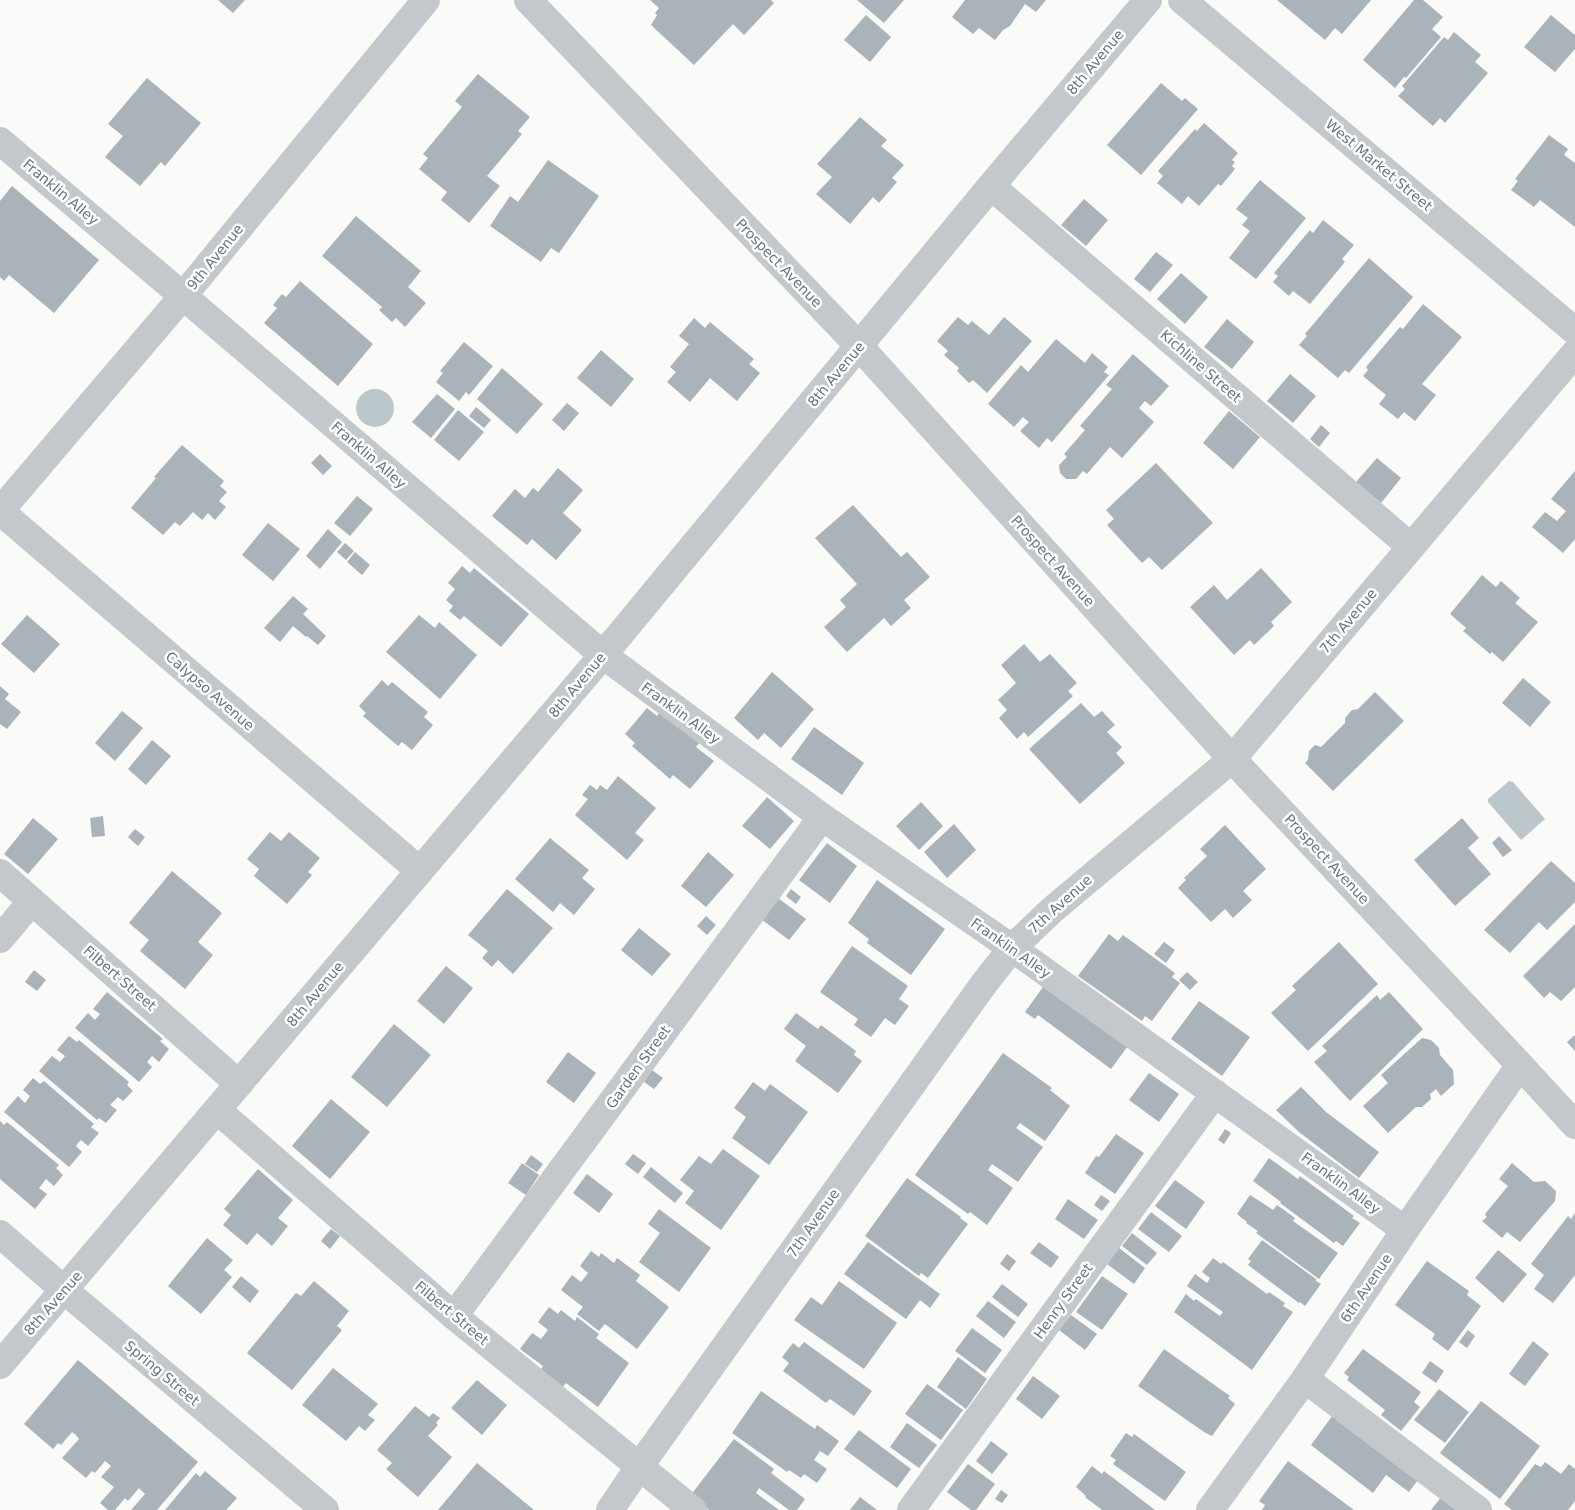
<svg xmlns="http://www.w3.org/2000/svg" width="1575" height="1510" font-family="'DejaVu Sans',sans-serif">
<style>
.water{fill:#bbc7cb}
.building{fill:#aab3b9}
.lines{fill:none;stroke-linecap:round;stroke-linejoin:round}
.minor{stroke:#c3c8cc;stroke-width:28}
.labels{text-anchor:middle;stroke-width:5;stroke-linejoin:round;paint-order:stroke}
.street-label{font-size:14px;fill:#657683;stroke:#fff}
</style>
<rect width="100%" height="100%" fill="#fafaf8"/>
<path class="water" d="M356 408a19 19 0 1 1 38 0a19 19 0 1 1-38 0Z
M1509 781 1513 782 1545 819 1521 840 1488 802V799Z"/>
<path class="building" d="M218 0H245L233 13Z
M650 0H771L774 3 744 35 733 24 694 65 651 25 657 15 655 13 659 8Z
M857 0H904L884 23Z
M965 0H1046L1036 12 1025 4 1010 26 1003 30 995 40 979 28 973 34 952 17Z
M1277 0H1371L1342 34 1335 28 1325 40Z
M1414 0H1423L1443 17 1432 29 1441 37 1406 78 1404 77 1395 88 1363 60Z
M866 15 891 37 870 62 844 40Z
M1551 15 1575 35V49L1555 72 1524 47Z
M1454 32 1481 55 1475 62 1488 73 1445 123 1440 118 1433 126 1398 96 1405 89 1402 86 1444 37 1448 40Z
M478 74 530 117 518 131 522 134 487 176 500 186 469 223 441 200 447 192 419 169 428 158 423 154 462 107 455 101Z
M147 78 201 123 165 166 161 162 140 186 105 157 123 136 108 124Z
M1161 83 1182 101 1185 98 1198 109 1141 175 1107 145Z
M860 117 887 140 881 146 904 165 892 178 897 182 879 203 873 197 850 224 816 194 832 177 817 164Z
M1204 123 1238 153 1232 160 1235 162 1232 166 1235 169 1221 186 1218 184 1199 206 1188 196 1182 204 1157 183 1163 176 1158 171 1195 129 1197 131Z
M1549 135 1568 149 1564 155 1575 163V227L1540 200 1534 207 1511 190 1518 181 1515 179Z
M548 160 599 196 559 253 551 248 541 262 490 226 510 196 518 202Z
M1260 180 1306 218 1256 279 1229 258 1250 231 1242 225 1248 218 1236 209Z
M12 186 99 260 54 313 9 275 4 281 0 277V201Z
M1084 199 1108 220 1086 246 1061 225Z
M356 216 421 271 408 287 426 303 405 327 396 318 392 322 379 310 382 307 322 256Z
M1323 220 1354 245 1342 259 1345 262 1310 304 1293 291 1289 296 1273 282 1278 276 1274 273 1310 230 1313 233Z
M1156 252 1173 265 1150 292 1134 279Z
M1369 258 1413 297 1349 373 1345 370 1338 378 1299 345 1307 336 1305 334Z
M1181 273 1208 297 1185 324 1157 299Z
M300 281 373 344 338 386 264 323 277 308 273 305 282 294 286 297Z
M1423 304 1462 337 1422 384 1436 395 1415 421 1404 412 1398 419 1379 404 1386 395 1363 376 1368 370 1366 367 1400 327 1403 329Z
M958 317 968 325 972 321 989 335 1004 317 1032 341 987 393 973 380 969 383 957 371 959 368 944 355 948 351 937 341Z
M694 318 705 328 710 322 754 359 749 364 760 373 737 401 710 378 690 402 667 382 676 372 670 367 689 344 679 336Z
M1227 319 1254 342 1232 369 1204 347Z
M1056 339 1085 363 1092 353 1108 367 1104 372 1109 375 1052 442 1047 438 1039 448 1020 431 1029 422 1023 417 1014 427 988 404 1021 365 1028 372Z
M464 342 493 366 469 395 466 392 459 401 436 382 443 373 440 371Z
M601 350 634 379 611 407 577 378Z
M1133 354 1169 386 1151 406 1145 401 1139 408 1154 422 1122 458 1110 447 1087 474 1083 471 1076 479H1066L1060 473 1059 465 1067 457 1064 454 1085 430 1080 426 1112 389 1106 385Z
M502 368 543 404 517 434 477 399Z
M1290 374 1316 396 1293 423 1267 401Z
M437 394 455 409 431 438 412 422Z
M567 403 579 413 564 431 552 420Z
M476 407 491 420 484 428 469 416Z
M458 410 484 432 459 461 434 440Z
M1229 411 1260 437 1233 469 1203 443Z
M1321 425 1330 433 1319 447 1310 439Z
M182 445 224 481 220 486 227 492 219 501 226 507 215 520 208 513 202 520 193 512 180 526 175 522 163 535 131 508 156 478 154 477Z
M320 454 332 466 323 475 311 463Z
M1377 458 1401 478 1381 503 1356 482Z
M1156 463 1213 523 1162 570 1149 557 1142 563 1107 525 1114 519 1106 510Z
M558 468 583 490 563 513 582 530 556 560 532 539 527 545 492 516 515 489 525 498 533 488 538 492Z
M1575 471V539L1563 553 1532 527 1545 512 1557 521 1566 511 1551 499Z
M357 496 373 509 350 536 334 523Z
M853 505 901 557 907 552 930 577 904 600 911 608 891 626 884 618 847 652 824 627 846 607 840 600 857 584 815 538Z
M268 523 300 549 273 581 242 555Z
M328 529 342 542 320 569 306 556Z
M345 543 354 551 346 560 337 552Z
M355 552 370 565 362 575 347 562Z
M462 566 470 573 474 568 529 614 501 647 464 616 460 620 449 611 453 606 446 600 455 589 448 583Z
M1261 568 1292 602 1271 622 1274 626 1254 645 1250 640 1234 655 1190 607 1214 585 1227 600Z
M1482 575 1496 587 1501 581 1520 598 1515 603 1538 622 1503 662 1492 652 1490 654 1463 631 1466 628 1450 614Z
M293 596 308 609 303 614 326 636 318 645 307 636 306 637 293 626 280 642 264 628Z
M27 615 60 644 34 673 1 644Z
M419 615 435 628 439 622 477 655 440 699 386 652Z
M1024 644 1040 662 1050 654 1077 683 1068 691 1073 696 1028 737 1024 732 1017 739 999 718 1007 710 998 700 1016 683 1001 665Z
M772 672 814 709 781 748 764 733 758 740 734 718Z
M1523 678 1551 702 1530 727 1502 703Z
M382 680 388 686 392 682 428 712 424 717 433 725 412 750 402 742 398 746 363 716 366 713 359 706Z
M0 686 9 694 5 699 21 712 7 729 0 724Z
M1375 692 1404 721 1333 791 1305 763 1308 760 1309 751 1315 745 1321 747 1345 723V718L1352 710 1358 709Z
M1081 703 1094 717 1102 711 1115 725 1107 732 1122 747 1116 753 1125 763 1080 804 1029 749Z
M647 708 657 716 661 710 699 743 696 747 714 761 690 789 673 775 670 779 632 746 635 743 625 734Z
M122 711 143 728 115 761 95 743Z
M814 727 864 763 842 795 791 759Z
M152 740 171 756 146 785 128 769Z
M618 776 656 808 635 833 644 840 627 860 575 815 588 799 582 795 590 785 597 790 600 785 607 790Z
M767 797 794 821 770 849 742 826Z
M921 802 943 826 919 850 896 826Z
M103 816 105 836 92 837 90 818Z
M33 818 58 839 28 874 4 854Z
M1462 818 1479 838 1468 848 1491 874 1455 906 1414 860Z
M954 824 976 850 947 878 924 852Z
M1225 825 1266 869 1243 891 1252 900 1233 918 1225 909 1211 922 1178 888 1186 880 1184 878 1207 856 1200 849Z
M135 829 145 837 138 846 128 837Z
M270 832 281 841 289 832 320 858 308 872 312 875 287 904 254 876 259 869 247 859Z
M1499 836 1512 850 1503 857 1492 843Z
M550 838 589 870 582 878 595 889 574 915 560 903 553 912 515 879Z
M827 843 857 866 830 903 799 880Z
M708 852 734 875 706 907 681 886Z
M1551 861 1575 883V902L1547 930 1539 922 1510 953 1484 930Z
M172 871 222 913 198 942 213 955 185 989 140 951 149 940 129 923Z
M877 880 945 929 911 975 867 943 869 939 848 923Z
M507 889 553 928 513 974 498 960 492 967 482 958 488 951 468 935Z
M791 889 801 897 796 904 786 896Z
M778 898 806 919 789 940 761 919Z
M706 916 716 925 707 935 697 926Z
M1575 924V987L1561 1001 1550 992 1544 998 1523 976Z
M639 928 671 954 652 976 621 950Z
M1109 934 1118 941 1123 935 1175 973 1172 977 1180 983 1152 1021 1145 1016 1142 1021 1078 976Z
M1164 942 1175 950 1166 963 1154 954Z
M1339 942 1378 984 1308 1051 1271 1013 1296 990 1292 986Z
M852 946 908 986 899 999 909 1006 895 1025 885 1018 871 1037 854 1025 858 1019 820 992Z
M446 966 473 988 444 1024 417 1001Z
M34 970 46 980 37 991 25 982Z
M1187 972 1198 982 1190 990 1179 980Z
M1046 983 1130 1043 1111 1069 1038 1015 1035 1019 1025 1012Z
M107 992 163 1039 160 1041 169 1049 159 1062 152 1056 147 1062 152 1067 139 1082 75 1028 88 1013 95 1020 100 1014 93 1009Z
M1389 992 1423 1029 1350 1101 1314 1062 1327 1051 1322 1046 1377 995 1380 1000Z
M1199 1001 1250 1037 1222 1076 1171 1039Z
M796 1013 818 1029 821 1025 856 1051 854 1055 862 1061 838 1093 795 1061 806 1046 784 1029Z
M394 1024 431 1055 387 1107 351 1077Z
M1575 1035V1051L1567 1042Z
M69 1036 77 1042 79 1040 129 1082 127 1085 133 1091 123 1101 118 1097 110 1105 117 1110 106 1123 99 1118 97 1120 39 1071 52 1056 60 1062 65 1056 57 1050Z
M1422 1038 1431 1040 1439 1048 1440 1055 1453 1070 1454 1084 1441 1096 1436 1089 1430 1094 1431 1099 1422 1107H1416L1388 1133 1363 1106 1388 1083 1381 1075Z
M568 1052 596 1073 574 1103 546 1082Z
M1003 1053 1052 1088 1050 1090 1070 1106 1045 1141 1020 1123 1016 1128 1043 1147 1018 1182 992 1164 988 1170 1013 1188 987 1225 970 1212 968 1214 915 1175Z
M652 1070 663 1078 654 1089 644 1082Z
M1149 1073 1179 1094 1159 1122 1129 1100Z
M33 1078 40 1084 44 1081 94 1124 91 1127 99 1133 88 1146 81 1140 78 1143 76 1146 82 1152 69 1167 4 1112 18 1096 25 1103 30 1096 23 1090Z
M753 1082 765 1091 770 1084 808 1112 769 1165 732 1138 746 1117 734 1108Z
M1301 1087 1326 1112 1379 1152 1359 1178 1299 1132 1276 1110Z
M331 1099 370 1132 330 1179 292 1146Z
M0 1121 4 1125 7 1122 59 1165 56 1168 63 1175 54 1186 46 1179 39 1188 47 1194 35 1209 0 1179Z
M1225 1129 1231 1133 1224 1144 1218 1140Z
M1116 1134 1144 1153 1115 1194 1085 1173 1096 1156 1099 1157Z
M723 1149 760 1176 721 1230 685 1203 694 1191 680 1180 699 1156 711 1164Z
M633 1154 646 1163 638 1174 625 1164Z
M531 1155 543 1164 537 1172 525 1164Z
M1269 1158 1298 1179 1300 1176 1354 1216 1352 1218 1360 1223 1343 1246 1336 1241 1334 1243 1280 1203 1281 1202 1253 1181Z
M522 1163 539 1175 526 1195 508 1183Z
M1512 1163 1534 1182 1545 1181 1556 1191 1555 1201 1520 1242 1507 1232 1502 1238 1482 1221 1487 1217 1485 1214 1508 1186 1499 1179Z
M651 1167 683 1193 675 1203 643 1177Z
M258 1169 293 1200 278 1218 288 1226 272 1246 257 1233 247 1245 223 1225 231 1215 224 1209Z
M587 1174 613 1194 599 1213 573 1193Z
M907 1178 961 1217 960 1218 968 1224 928 1278 921 1273 919 1276 865 1236Z
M1175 1180 1205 1202 1186 1229 1155 1206Z
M1101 1195 1110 1201 1102 1211 1094 1205Z
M1250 1195 1273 1210 1277 1205 1295 1218 1293 1221 1338 1253 1319 1279 1256 1233 1258 1231 1246 1223 1247 1222 1237 1214Z
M1068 1199 1098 1220 1084 1239 1055 1219Z
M659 1209 711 1248 679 1292 639 1262 660 1233 648 1224Z
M1151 1212 1182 1236 1169 1252 1138 1229Z
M1575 1213V1275L1553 1303 1534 1289 1544 1275 1531 1264 1568 1216 1571 1219Z
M331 1229 340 1236 330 1249 321 1241Z
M1132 1233 1157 1253 1147 1265 1122 1246Z
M207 1238 233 1260 224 1270 232 1277 201 1314 168 1286Z
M1262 1240 1316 1279V1281L1321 1284 1305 1306 1300 1302 1299 1303 1248 1265 1251 1261 1248 1259Z
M868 1242 940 1294 930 1308 920 1300 906 1319 844 1274Z
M1039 1242 1059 1257 1051 1268 1030 1253Z
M1119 1248 1145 1268 1134 1284 1107 1264Z
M1498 1250 1527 1274 1503 1303 1475 1278Z
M591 1251 599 1257 601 1253 614 1263 617 1258 640 1275 636 1281 669 1307 637 1349 605 1324 599 1331 577 1314 583 1307 561 1290 572 1275 581 1282 588 1273 580 1266Z
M1007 1254 1016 1261 1009 1271 1000 1264Z
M1213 1258 1221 1264 1223 1262 1267 1294 1269 1292 1285 1303 1283 1306 1293 1312 1252 1370 1174 1312 1186 1294 1194 1301 1196 1299 1220 1316 1223 1312 1187 1286 1195 1274 1207 1283 1210 1278 1202 1272Z
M1427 1261 1469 1291 1467 1295 1481 1306 1448 1351 1432 1339 1435 1334 1395 1305Z
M241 1276 259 1291 250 1303 232 1287Z
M1102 1276 1128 1294 1102 1330 1076 1312Z
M314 1281 349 1311 337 1326 342 1330 292 1390 247 1353 296 1293 301 1296Z
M839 1281 897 1323 864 1369 794 1320 811 1297 822 1305Z
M1002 1284 1028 1304 1018 1317 992 1297Z
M988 1301 1016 1322 1004 1338 976 1316Z
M549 1307 558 1314 561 1310 575 1321 577 1317 599 1334 596 1338 629 1363 598 1407 566 1383 561 1389 539 1372 543 1366 520 1349 532 1333 541 1339 548 1330 538 1322Z
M1071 1315 1097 1334 1085 1350 1059 1330Z
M972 1328 1002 1350 985 1373 955 1351Z
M1468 1330 1475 1336 1467 1348 1459 1342Z
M1533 1341 1549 1354 1525 1386 1509 1374Z
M804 1342 872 1391 854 1416 830 1399 826 1403 783 1371 789 1363 782 1357 793 1343 799 1348Z
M1164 1349 1230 1396 1228 1398 1235 1404 1212 1436 1204 1432 1138 1386Z
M1363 1349 1421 1392 1414 1402 1420 1407 1401 1431 1381 1415 1385 1410 1347 1380 1349 1377 1344 1373Z
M958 1357 987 1379 966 1409 937 1387Z
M78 1360 198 1462 157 1510H131L145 1494 139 1488 128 1501 125 1498 115 1510H108L100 1503 114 1487 101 1477 111 1466 105 1461 95 1473 92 1471 86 1478 62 1458 79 1439 76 1435 72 1432 61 1445 58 1443 53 1449 24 1424Z
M1430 1361 1444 1371 1436 1383 1422 1373Z
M333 1368 378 1404 368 1415 375 1420 365 1431 359 1426 346 1441 302 1405Z
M1033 1376 1060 1396 1042 1419 1016 1399Z
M477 1380 507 1405 482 1435 451 1408Z
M927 1384 963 1410 941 1440 905 1414Z
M1439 1389 1469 1412 1445 1443 1414 1420Z
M761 1391 815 1429 817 1425 839 1441 828 1456 820 1451 814 1460 827 1469 817 1483 804 1474 801 1478 789 1470 787 1472 732 1433Z
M1481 1401 1540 1446 1500 1499 1440 1453Z
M415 1406 429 1417 433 1413 440 1418 436 1423 438 1425 428 1436 452 1457 418 1497 386 1469 392 1463 377 1450Z
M1338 1408 1423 1473 1409 1492 1386 1475 1373 1493 1311 1445Z
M907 1423 937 1445 919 1468 890 1447Z
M859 1430 911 1469 897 1488 844 1449Z
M1126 1433 1132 1437 1134 1434 1186 1472 1165 1501 1113 1464 1116 1460 1110 1456Z
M734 1439 774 1469 771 1473 805 1499 797 1510H789L759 1488 756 1493 779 1510H709L690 1496Z
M991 1441 1008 1454 992 1474 976 1461Z
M1288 1461 1354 1510H1262L1265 1505 1259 1501Z
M1545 1462 1561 1474 1569 1464 1575 1469V1501L1568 1510H1512L1504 1504 1535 1464 1541 1467Z
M477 1463 534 1510H438Z
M968 1464 995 1484 976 1510H971L947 1492Z
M1092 1466 1102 1474 1104 1471 1155 1510H1102L1085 1497 1086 1496 1076 1487Z
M205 1471 237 1498 226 1510H165L196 1473 200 1477Z
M1001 1490 1008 1495 1002 1503 995 1499Z
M1446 1491 1471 1510H1431Z
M860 1497 877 1510H850Z"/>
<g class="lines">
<path class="minor" d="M528 0 859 346 1232 759 1520 1065 1575 1125
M1182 0 1575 331
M0 141 183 296 603 655 822 817 1012 948 1405 1230
M991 186 1411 547
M0 511 183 296 426 0
M0 511 420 871
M0 873 239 1084
M0 939 32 901
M217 1110 454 1316 693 1510
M0 1234 64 1290 325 1510
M454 1316 822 817
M0 1365 603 655 991 186 1148 0
M1305 1379 1478 1510
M610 1510 639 1467 983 985 1012 948 1052 910 1232 759 1575 353
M911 1510 1215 1093
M1210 1510 1305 1379 1405 1230 1520 1065"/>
</g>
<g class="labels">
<g class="street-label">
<text transform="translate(1095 62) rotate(-50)" y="5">8th Avenue</text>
<text transform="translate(1379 165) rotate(40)" y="5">West Market Street</text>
<text transform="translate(61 192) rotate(40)" y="5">Franklin Alley</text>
<text transform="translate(215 257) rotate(-51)" y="5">9th Avenue</text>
<text transform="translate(779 263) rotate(46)" y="5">Prospect Avenue</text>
<text transform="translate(1201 366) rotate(41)" y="5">Kichline Street</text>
<text transform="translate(836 374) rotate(-50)" y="5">8th Avenue</text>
<text transform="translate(369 455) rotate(41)" y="5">Franklin Alley</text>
<text transform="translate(1053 561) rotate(48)" y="5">Prospect Avenue</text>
<text transform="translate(1348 621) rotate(-50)" y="5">7th Avenue</text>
<text transform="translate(577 685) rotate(-50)" y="5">8th Avenue</text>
<text transform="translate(210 691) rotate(41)" y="5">Calypso Avenue</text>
<text transform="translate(681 713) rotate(36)" y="5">Franklin Alley</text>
<text transform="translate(1327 859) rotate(47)" y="5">Prospect Avenue</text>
<text transform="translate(1060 904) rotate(-42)" y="5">7th Avenue</text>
<text transform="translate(1011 948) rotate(35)" y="5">Franklin Alley</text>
<text transform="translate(120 978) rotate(41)" y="5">Filbert Street</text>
<text transform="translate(315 994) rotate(-50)" y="5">8th Avenue</text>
<text transform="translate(638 1067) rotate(-54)" y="5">Garden Street</text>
<text transform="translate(1341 1183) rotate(36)" y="5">Franklin Alley</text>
<text transform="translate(813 1223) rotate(-55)" y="5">7th Avenue</text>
<text transform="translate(1366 1288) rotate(-56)" y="5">6th Avenue</text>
<text transform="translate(1063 1301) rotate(-54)" y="5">Henry Street</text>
<text transform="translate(53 1303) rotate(-49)" y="5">8th Avenue</text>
<text transform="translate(452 1313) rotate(40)" y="5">Filbert Street</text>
<text transform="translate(162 1373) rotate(40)" y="5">Spring Street</text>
</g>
</g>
</svg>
